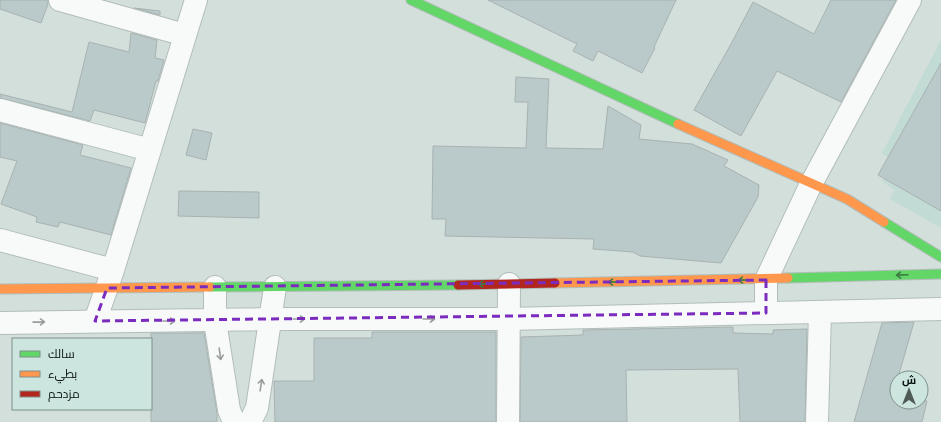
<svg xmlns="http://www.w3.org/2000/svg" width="941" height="422" font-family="'Varela Round',Cairo,sans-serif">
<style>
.built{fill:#c2dbd4}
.building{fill:#bac9c9;stroke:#a8b2b1}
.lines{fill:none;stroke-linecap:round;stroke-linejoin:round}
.street-casing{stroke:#b2bdb9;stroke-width:24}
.fast-casing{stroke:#b2bdb9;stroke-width:11}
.slow-casing{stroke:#b2bdb9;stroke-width:11}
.jam-casing{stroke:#b2bdb9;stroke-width:11}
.street{stroke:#f8fafa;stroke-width:22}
.fast{stroke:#63d668;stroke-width:9}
.slow{stroke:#ff974d;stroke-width:9}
.jam{stroke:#b3261e;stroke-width:9}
.oneway{stroke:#3a7d40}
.oneway2{stroke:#989d9c}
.marked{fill:none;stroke:#7b2cbf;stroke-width:3;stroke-dasharray:8 5;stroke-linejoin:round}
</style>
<rect width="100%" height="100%" fill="#d2dfdb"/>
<path class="built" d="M941 40V228L890 199 894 190 882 181 891 160 882 153Z"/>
<path class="building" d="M0 0H48V4L41 23 0 9Z
M488 0H676L654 47 655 48 642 73 598 51 593 61 573 51 577 44Z
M831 0H896L841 102 777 71 741 136 694 110 731 44 753 2 814 34Z
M134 8 160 11V15Z
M131 33 157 40 155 58 164 60 158 81H156L145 123 94 110 90 121 0 98V94L72 112 89 42 129 52Z
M941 63V211L878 175Z
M516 77 549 79 546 148 603 149 608 106 641 125 639 139 692 144 728 160 724 166 759 185 758 197 721 263 640 256 633 252 593 249 594 239 445 236 446 219H432L433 146 526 148 528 102H515Z
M0 123 83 145 80 155 131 168 111 235 60 222 58 227 36 222 37 217 1 204 17 161 0 157Z
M193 129 212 133 206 160 186 155Z
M179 191 259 192V218L178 216Z
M914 322 899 374 904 376 903 378H897V402H921V400L927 401 922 422H854L882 323Z
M733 327V333L773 334V330L807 329 805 422H740L738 369 626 370 627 422H520L521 337 583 335V330Z
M372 332H496V422H275L274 381H314V338H372Z
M151 333H204L217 413V422H151Z"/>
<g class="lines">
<g class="street-casing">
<path id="street" d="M60 0 185 35
M0 110 150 150
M0 240 113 270
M215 287V321L229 410 234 422
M766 313V280L811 184 910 0
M95 321 113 270 196 0
M0 323 271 319H508L941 309
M250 422 257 408 275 287
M508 422 509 284
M817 422 820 312"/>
</g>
<g class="fast-casing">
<path id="fast" d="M411 0 678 124
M884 222 941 257
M788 278 941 274
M210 287 458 285"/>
</g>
<g class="slow-casing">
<path id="slow" d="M678 124 847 199 884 222
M555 283 788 278
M0 289 210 287"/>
</g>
<g class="jam-casing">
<path id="jam" d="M458 285 555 283"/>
</g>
<use href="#street" class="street"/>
<use href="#fast" class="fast"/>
<use href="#slow" class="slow"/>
<use href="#jam" class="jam"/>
</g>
<defs><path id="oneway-shaft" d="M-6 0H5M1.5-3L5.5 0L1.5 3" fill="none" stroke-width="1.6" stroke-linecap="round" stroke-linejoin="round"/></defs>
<g class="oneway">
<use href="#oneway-shaft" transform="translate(902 275) rotate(178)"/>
<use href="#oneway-shaft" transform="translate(744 280) rotate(179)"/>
<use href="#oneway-shaft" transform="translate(614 282) rotate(179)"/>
<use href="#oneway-shaft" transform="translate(484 284) rotate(179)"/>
</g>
<g class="oneway2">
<use href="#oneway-shaft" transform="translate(299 319)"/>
<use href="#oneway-shaft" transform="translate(429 319)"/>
<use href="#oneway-shaft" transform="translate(169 321)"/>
<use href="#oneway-shaft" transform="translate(39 322) rotate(-1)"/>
<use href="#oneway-shaft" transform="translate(220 354) rotate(82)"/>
<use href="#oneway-shaft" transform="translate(261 385) rotate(-81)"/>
</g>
<path class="marked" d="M766 280V313L95 321 107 288Z"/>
<rect x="12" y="338" width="140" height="72" fill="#cce5de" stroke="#7e908b"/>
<rect x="20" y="351" width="20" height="6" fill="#63d668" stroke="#7e908b"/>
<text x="48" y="358" font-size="12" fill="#09110f">سالك</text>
<rect x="20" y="371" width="20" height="6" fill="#ff974d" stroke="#7e908b"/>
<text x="48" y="378" font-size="12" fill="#09110f">بطيء</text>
<rect x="20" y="391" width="20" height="6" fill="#b3261e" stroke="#7e908b"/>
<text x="48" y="398" font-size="12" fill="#09110f">مزدحم</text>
<g transform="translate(909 390)"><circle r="19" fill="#cce5de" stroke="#7e908b"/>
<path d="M0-3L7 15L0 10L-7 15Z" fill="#4f5956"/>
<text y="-6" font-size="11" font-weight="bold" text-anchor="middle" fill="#09110f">ش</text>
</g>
</svg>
